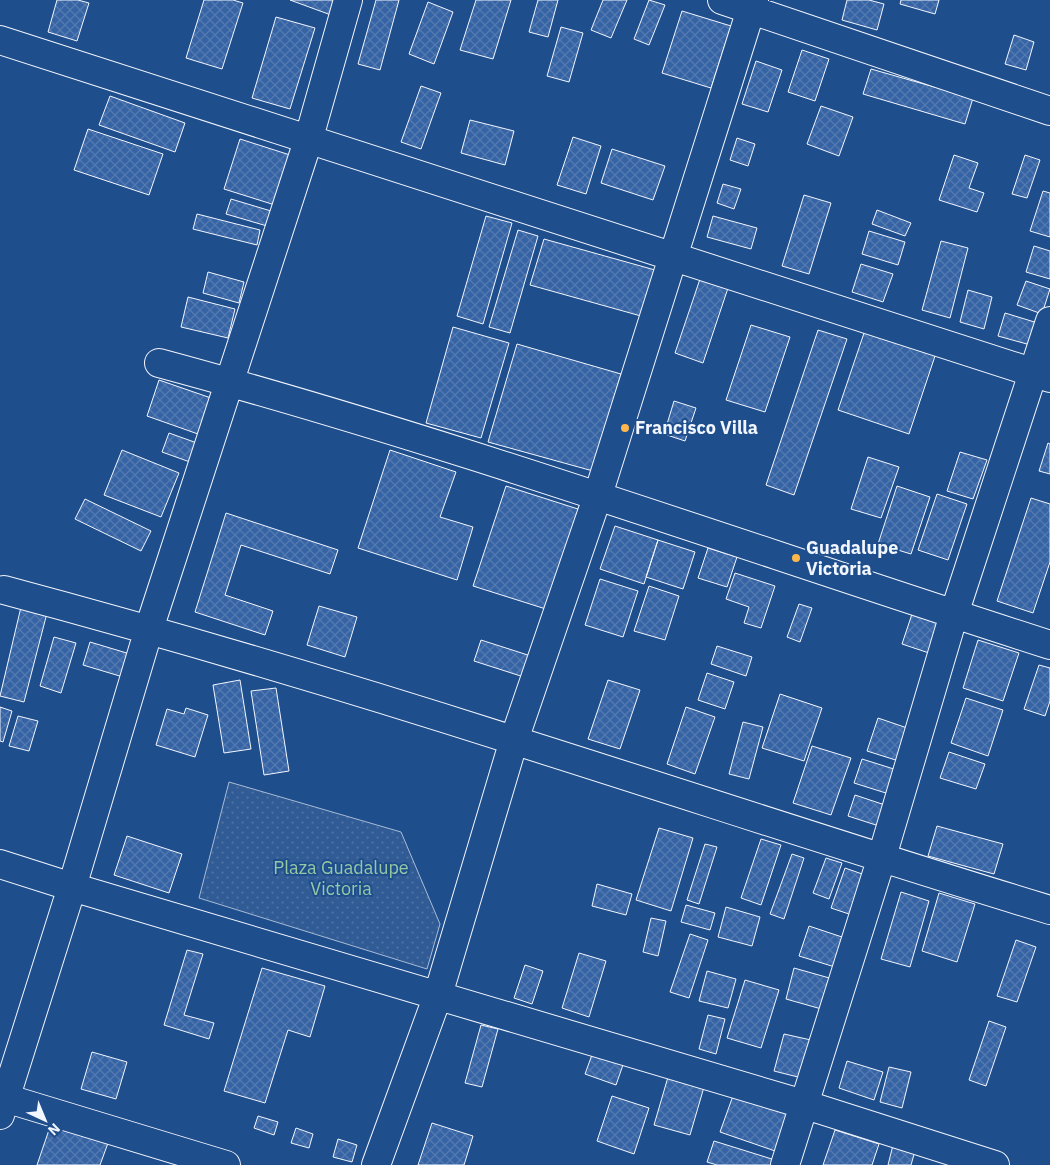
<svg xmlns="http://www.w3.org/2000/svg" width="1050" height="1165" font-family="'IBM Plex Sans',sans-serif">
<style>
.park{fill:url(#park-dots);stroke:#a8bbd7}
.building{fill:url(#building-cross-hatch);stroke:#f2f6ff}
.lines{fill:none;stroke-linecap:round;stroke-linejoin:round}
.minor-casing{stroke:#f2f6ff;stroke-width:30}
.minor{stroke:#1f4e8c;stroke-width:28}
.poi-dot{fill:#ffb74d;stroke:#1f4e8c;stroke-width:2}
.labels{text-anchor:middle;stroke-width:4;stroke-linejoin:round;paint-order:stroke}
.poi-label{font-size:18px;font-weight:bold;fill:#f2f6ff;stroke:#1f4e8c;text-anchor:start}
.park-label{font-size:18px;fill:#97c8a6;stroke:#1f4e8c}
</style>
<defs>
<pattern id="park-dots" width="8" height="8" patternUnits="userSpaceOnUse" patternTransform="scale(1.25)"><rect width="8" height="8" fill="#305b95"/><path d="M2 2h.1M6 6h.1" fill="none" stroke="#4e73a5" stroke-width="1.8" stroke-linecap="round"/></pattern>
<pattern id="building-cross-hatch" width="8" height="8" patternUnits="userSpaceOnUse" patternTransform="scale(1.25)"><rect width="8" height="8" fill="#3563a3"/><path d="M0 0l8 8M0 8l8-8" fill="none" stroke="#537ab1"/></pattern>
</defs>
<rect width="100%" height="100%" fill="#1f4e8c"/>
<path class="park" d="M229 782 401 832 440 924 427 969 199 898Z"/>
<path class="building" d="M57 0H78L89 3 77 41 48 32Z
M204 0H233L243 3 222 69 186 58Z
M290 0H337L331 15Z
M376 0H399L380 70 358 64Z
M476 0H511L493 59 460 50Z
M538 0H558L548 37 529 32Z
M603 0H627L611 38 591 30Z
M649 0 665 5 649 45 634 39Z
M847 0H869L884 4 877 30 842 20Z
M901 0H939L935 14 900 4Z
M428 2 453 12 434 64 409 54Z
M682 11 731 26 711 88 662 73Z
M276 17 315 28 290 109 252 98Z
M561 27 583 33 569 82 547 76Z
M1014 35 1034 42 1026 70 1005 64Z
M802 50 829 59 815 101 788 92Z
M756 61 782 70 768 112 742 104Z
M871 69 973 98 965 124 863 94Z
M421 86 441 93 421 149 401 142Z
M110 96 185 123 175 152 99 125Z
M821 106 853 117 839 156 807 144Z
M470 120 514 131 505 165 461 153Z
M88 129 163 154 149 195 74 170Z
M573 137 601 146 586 194 557 185Z
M737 138 755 144 748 166 730 160Z
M240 139 290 155 275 205 224 189Z
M612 149 665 166 653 200 601 183Z
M954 155 978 163 969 188 984 193 977 212 939 200Z
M1025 155 1040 160 1027 198 1012 194Z
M723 184 741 189 734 209 717 203Z
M1043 191 1050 193V237L1030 231Z
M804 195 831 203 809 274 782 266Z
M231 199 271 211 267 226 226 214Z
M877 210 911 223 905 236 872 224Z
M197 214 260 230 257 245 193 229Z
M486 216 512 223 483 324 457 316Z
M713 216 757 228 751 249 707 237Z
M518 230 538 236 510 333 489 327Z
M869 231 905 242 898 265 862 254Z
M544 239 655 270 641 316 530 285Z
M941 241 968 248 950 318 922 310Z
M1034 246 1050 251V279L1026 272Z
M861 264 893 274 883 302 852 292Z
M208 272 244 282 239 303 203 293Z
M701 276 729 285 703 363 675 353Z
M1026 281 1050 289 1042 314 1017 305Z
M968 290 992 297 984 329 960 322Z
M188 297 235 309 228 338 181 327Z
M1005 313 1041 324 1034 346 998 336Z
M751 325 790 337 765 412 726 400Z
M453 327 509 343 481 438 426 423Z
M818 330 847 339 794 495 766 485Z
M865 330 936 353 909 434 838 410Z
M517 344 621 374 593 471 488 442Z
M159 380 211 398 198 434 147 416Z
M674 401 696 408 685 441 664 434Z
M169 433 197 443 190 462 162 452Z
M1048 443 1050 444V474L1039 471Z
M122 450 179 473 161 517 104 495Z
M390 450 456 472 440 517 473 527 457 580 358 548Z
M960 452 987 460 973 499 947 491Z
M868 457 899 467 881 518 851 509Z
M506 486 581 510 549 610 473 586Z
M897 486 930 497 911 554 878 544Z
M937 494 967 504 948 560 918 550Z
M1031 498 1050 504V562L1033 613 997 601Z
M85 499 151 531 141 551 75 519Z
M226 513 338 550 330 574 241 545 225 595 273 611 265 635 195 612Z
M615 526 658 540 644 584 600 569Z
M658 540 695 552 683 589 646 577Z
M708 548 737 557 727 587 698 578Z
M735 573 775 586 761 628 744 623 749 607 726 599Z
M600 579 638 591 623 637 585 625Z
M649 586 679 596 665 640 634 631Z
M799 604 812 608 800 642 787 637Z
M319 606 357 617 345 657 307 645Z
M21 607 47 613 24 702 0 696Z
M913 611 947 622 935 655 902 644Z
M54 637 76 643 61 693 40 686Z
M481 640 534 657 527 678 474 661Z
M978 640 1019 653 1003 701 963 688Z
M90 642 130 654 123 677 83 665Z
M717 646 752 657 746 676 711 664Z
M1039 665 1050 668V701L1045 716 1024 709Z
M707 673 734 682 725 709 698 700Z
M240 680 251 749 224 753 213 685Z
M608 680 640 690 620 749 588 739Z
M276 688 289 771 264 775 251 691Z
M780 694 822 708 804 761 762 748Z
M966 698 1003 710 988 756 951 743Z
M0 707 12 711 3 742 0 741Z
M686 707 715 717 695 774 667 764Z
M186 708 208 715 195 757 156 745 167 709 184 714Z
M18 716 38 721 29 751 9 746Z
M878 718 913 730 902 762 867 751Z
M743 722 763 727 749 779 729 774Z
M812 746 851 758 831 815 793 803Z
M949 752 985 764 976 789 940 778Z
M862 759 897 770 889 794 854 783Z
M855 795 885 805 879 826 848 816Z
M937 826 1003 844 994 874 928 856Z
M659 828 693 838 671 911 636 900Z
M127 836 182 854 169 893 114 875Z
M761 839 781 845 761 905 741 898Z
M705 844 717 847 699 904 687 900Z
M792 854 804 858 784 919 770 914Z
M826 858 842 863 829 899 813 893Z
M845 868 865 875 852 915 831 908Z
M597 884 632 894 626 915 592 906Z
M901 892 929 901 910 967 881 959Z
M939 893 975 904 957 962 922 951Z
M686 905 715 913 710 930 681 922Z
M726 907 760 917 752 946 718 937Z
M651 918 666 921 658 956 643 952Z
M809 926 845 938 835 967 799 956Z
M690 934 708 940 689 998 670 992Z
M1016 940 1036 947 1017 1002 997 996Z
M187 950 203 954 184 1015 214 1023 209 1039 164 1025Z
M579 953 606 961 589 1017 562 1008Z
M525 965 543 971 532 1004 514 998Z
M262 968 325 986 310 1037 288 1030 265 1103 224 1091Z
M794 968 833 979 825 1010 786 999Z
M707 971 736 979 728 1008 699 1001Z
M745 980 779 990 761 1048 727 1038Z
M708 1015 725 1019 716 1054 699 1049Z
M989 1021 1006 1027 986 1086 969 1080Z
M481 1025 498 1029 482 1087 465 1083Z
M784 1034 811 1040 802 1078 774 1071Z
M92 1052 127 1062 116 1099 81 1089Z
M593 1052 624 1062 616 1085 585 1074Z
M847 1061 883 1072 874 1100 839 1088Z
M889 1067 911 1072 902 1108 880 1102Z
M668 1077 704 1087 690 1135 654 1125Z
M734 1093 792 1112 778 1152 720 1132Z
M612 1096 649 1108 634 1154 597 1141Z
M258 1116 278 1122 274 1135 254 1128Z
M432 1123 473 1136 464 1165H418Z
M51 1124 108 1143 100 1165H37Z
M296 1128 313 1134 309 1148 291 1143Z
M835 1130 879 1144 872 1165H823Z
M338 1139 357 1145 352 1162 333 1157Z
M714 1141 775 1160 774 1165H717L707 1162Z
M893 1145 915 1151 911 1165H888Z"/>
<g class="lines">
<g class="minor-casing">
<path id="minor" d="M722 0 1050 111
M0 40 1050 378
M159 363C460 444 753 550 1050 645
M4 590C176 636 347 687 516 741 694 797 871 856 1050 910
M0 864 72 887 803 1104 995 1165
M5 1098 226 1165
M0 1115 72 887 149 629 308 141 348 0
M376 1165 438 995 514 740 598 495 754 0
M785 1165 881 860 954 614 1050 321"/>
</g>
<use href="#minor" class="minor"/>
</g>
<g class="poi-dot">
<circle cx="625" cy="428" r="5"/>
<circle cx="796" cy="558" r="5"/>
</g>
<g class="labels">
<g class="poi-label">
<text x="635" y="434">Francisco Villa</text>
<text x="806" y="554">Guadalupe<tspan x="806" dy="21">Victoria</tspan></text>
</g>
<g class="park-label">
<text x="341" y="874">Plaza Guadalupe<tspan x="341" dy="21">Victoria</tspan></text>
</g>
</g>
<g transform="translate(45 1120) rotate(136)" stroke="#1f4e8c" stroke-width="4" paint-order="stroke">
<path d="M0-4L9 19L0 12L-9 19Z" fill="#f2f6ff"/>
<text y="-8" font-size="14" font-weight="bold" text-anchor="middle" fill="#f2f6ff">N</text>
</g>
</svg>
